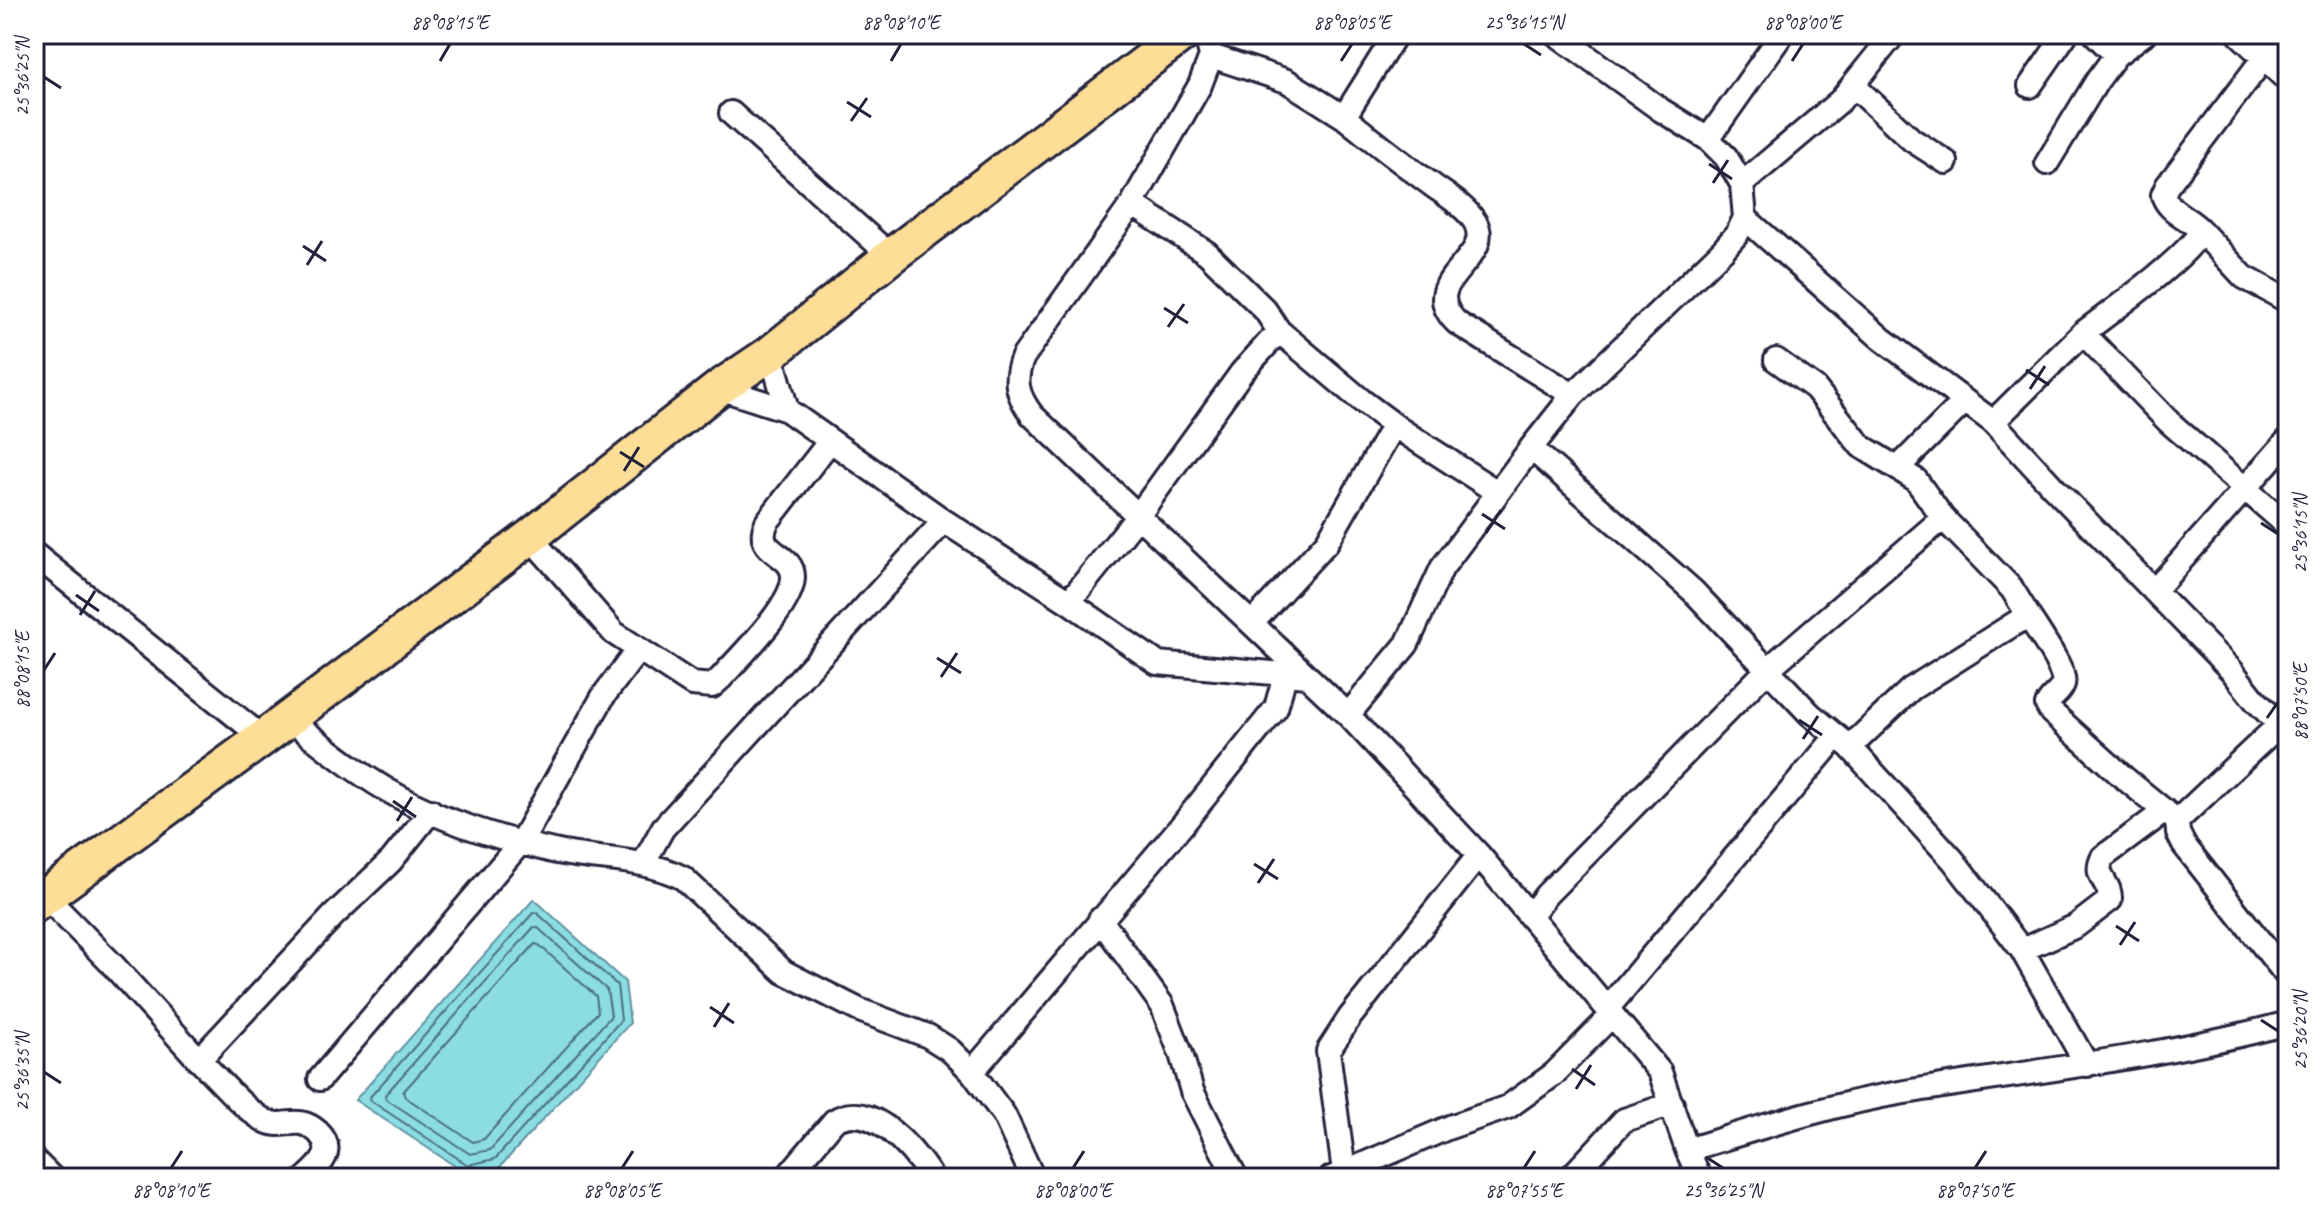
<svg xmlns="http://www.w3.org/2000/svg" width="2322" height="1212" font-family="Caveat,sans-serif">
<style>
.water{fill:#8bdde3;stroke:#6192a0;stroke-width:2}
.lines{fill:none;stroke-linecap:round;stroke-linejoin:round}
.shore{stroke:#4c6d7e;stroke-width:2}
.street-casing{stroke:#22223b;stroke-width:28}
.primary-casing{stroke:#22223b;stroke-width:40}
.street{stroke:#fff;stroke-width:22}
.primary{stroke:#fedd96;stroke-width:34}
.ticks{fill:none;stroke:#22223b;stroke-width:3}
.neatline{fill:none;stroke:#22223b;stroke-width:3}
.ticks-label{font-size:20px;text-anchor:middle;fill:#22223b}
</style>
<rect width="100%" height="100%" fill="#fff"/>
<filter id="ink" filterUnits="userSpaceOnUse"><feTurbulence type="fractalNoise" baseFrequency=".0125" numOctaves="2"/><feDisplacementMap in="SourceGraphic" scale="16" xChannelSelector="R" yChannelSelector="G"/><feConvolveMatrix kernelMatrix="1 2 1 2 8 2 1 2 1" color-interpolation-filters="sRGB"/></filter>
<g filter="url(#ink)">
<path class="water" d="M534 899 625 982 630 1023 499 1168 467 1174 355 1100Z"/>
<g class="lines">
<path class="shore" d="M533 913H537L617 985 621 1020 495 1159 468 1165 371 1101 370 1097Z
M534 927 538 928 607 990 611 1016 490 1150 470 1154 386 1099 385 1095Z
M535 944 539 945 596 996 598 1012 484 1139 473 1142 405 1097 403 1092Z"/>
<g class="street-casing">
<path id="street" d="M1206 34 1211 56 1200 85 1132 204 1023 357C1013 380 1017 395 1032 415L1348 715 1479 855 1660 1072 1687 1150 1700 1178
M2095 34 2116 55
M2239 34 2288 81
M2288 34 2263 59 2167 186 2163 195C2169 213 2189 217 2201 231 2186 259 2111 311 2083 333L2169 422 2288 526
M1211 56 1287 81 1344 117 1396 34
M1853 85 1912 140 1946 162
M2030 86 2066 34
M731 113 891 256
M1344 117C1371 139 1399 161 1428 182 1442 193 1466 206 1475 222 1497 260 1413 280 1457 323L1573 395
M1708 139 1782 34
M2047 163 2097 81 2116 55 2144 34
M1742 184 1840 101 1894 34
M1132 204 1207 253 1265 310 1279 331 1362 401 1401 430 1497 492
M1745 218 1882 339 1993 422 2053 487 2232 671 2255 700 2288 733
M2201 231 2244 277 2288 301
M771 353 787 410
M1776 360 1815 388 1861 446 1916 480 1943 518 2012 589 2028 615
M719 388 787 410 944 521 1069 602 1157 663 1307 676
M1993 422 2083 333
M1531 448 1693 591 1810 714 1850 747 1953 860 2022 950 2087 1065
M1898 468 1965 401
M530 537 614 633 692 684 712 686 721 678C740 656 793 606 793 577 793 551 752 555 767 522L830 441
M34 554 263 738
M2154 591 2288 440
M1069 602 1138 516 1242 372 1279 331
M1253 622 1327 542 1394 425
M1348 715 1407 644 1442 568 1531 448 1573 395 1723 250 1737 234 1745 218 1742 184 1726 157 1708 139 1661 110 1556 34
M288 718C320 743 351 769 387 790 436 819 497 838 553 851 597 861 643 857 683 878L784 972 859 1010 928 1036 950 1050 972 1072
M2279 725 2177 821 2178 833 2184 845 2288 977
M1850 747 1911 689 2028 615C2035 627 2068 673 2063 684 2060 693 2051 696 2047 705L2051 712 2123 777 2177 821
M643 864 663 828 944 521
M45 896 111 963 199 1060 334 915 391 861 431 811
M1530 916 1546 895 1768 669 1943 518
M1100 919 1162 1005 1181 1054 1192 1091 1236 1178
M2022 950 2076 926 2110 900C2111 880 2092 878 2103 857L2165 811
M199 1060C218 1078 242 1108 264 1120 277 1128 288 1121 301 1123 308 1124 313 1128 318 1132 336 1150 322 1164 306 1178
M320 1079 521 842 604 695 638 650
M1687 1150C1759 1128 1831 1104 1905 1092 2033 1071 2162 1057 2288 1023
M34 1160 52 1178
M1344 1172 1328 1051 1350 1017 1479 855
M786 1178 834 1121C871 1097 914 1151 932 1178
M1033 1178 1004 1115 972 1072 1183 824 1276 708 1285 675
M1331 1178 1450 1127 1508 1107 1554 1074 1612 1015 1607 1009 1836 737
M1570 1178 1624 1120 1672 1104"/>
</g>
<g class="primary-casing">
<path id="primary" d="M34 905 263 738 530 537 719 388 771 353 891 256 1183 34"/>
</g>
<use href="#street" class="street"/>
<use href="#primary" class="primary"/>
</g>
</g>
<path class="ticks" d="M1524 44 1541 55M440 61 450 44M891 61 901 44M1341 61 1352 44M1792 61 1803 44M44 77 61 88M847 102 871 117M851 121 867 98M1709 164 1732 179M1713 183 1728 160M303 246 326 261M307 265 322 241M1164 308 1188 323M1168 327 1184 304M2026 370 2049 385M2030 389 2045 366M620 452 644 467M624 471 639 447M1482 514 1505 529M2261 523 2278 534M1486 533 1501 510M76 595 99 611M80 615 95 591M937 658 961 673M44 670 55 653M941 677 957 653M2267 718 2278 702M1799 720 1822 735M1803 739 1818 716M393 801 416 817M397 821 412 797M1254 864 1278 879M1258 883 1274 859M2116 926 2139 941M2120 945 2135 922M710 1007 734 1023M2261 1020 2278 1031M714 1027 729 1003M1572 1069 1595 1085M44 1072 61 1083M1576 1089 1591 1065M1706 1157 1723 1168M171 1168 182 1151M622 1168 633 1151M1073 1168 1084 1151M1524 1168 1535 1151M1975 1168 1986 1151"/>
<rect width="2322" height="1212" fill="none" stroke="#fff" stroke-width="88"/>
<rect x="44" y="44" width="2234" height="1124" class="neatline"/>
<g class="ticks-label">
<text x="450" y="29">88°08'15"E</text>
<text x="901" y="29">88°08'10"E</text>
<text x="1352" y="29">88°08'05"E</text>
<text x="1524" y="29">25°36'15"N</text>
<text x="1803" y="29">88°08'00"E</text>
<text transform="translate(22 77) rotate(-90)" y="7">25°36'25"N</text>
<text transform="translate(2300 534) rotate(-90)" y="7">25°36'15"N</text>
<text transform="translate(22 670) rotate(-90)" y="7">88°08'15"E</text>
<text transform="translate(2300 702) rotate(-90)" y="7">88°07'50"E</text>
<text transform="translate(2300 1031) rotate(-90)" y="7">25°36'20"N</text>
<text transform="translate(22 1072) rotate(-90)" y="7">25°36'35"N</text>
<text x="171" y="1197">88°08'10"E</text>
<text x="622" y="1197">88°08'05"E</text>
<text x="1073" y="1197">88°08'00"E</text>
<text x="1524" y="1197">88°07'55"E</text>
<text x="1723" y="1197">25°36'25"N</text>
<text x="1975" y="1197">88°07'50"E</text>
</g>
</svg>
